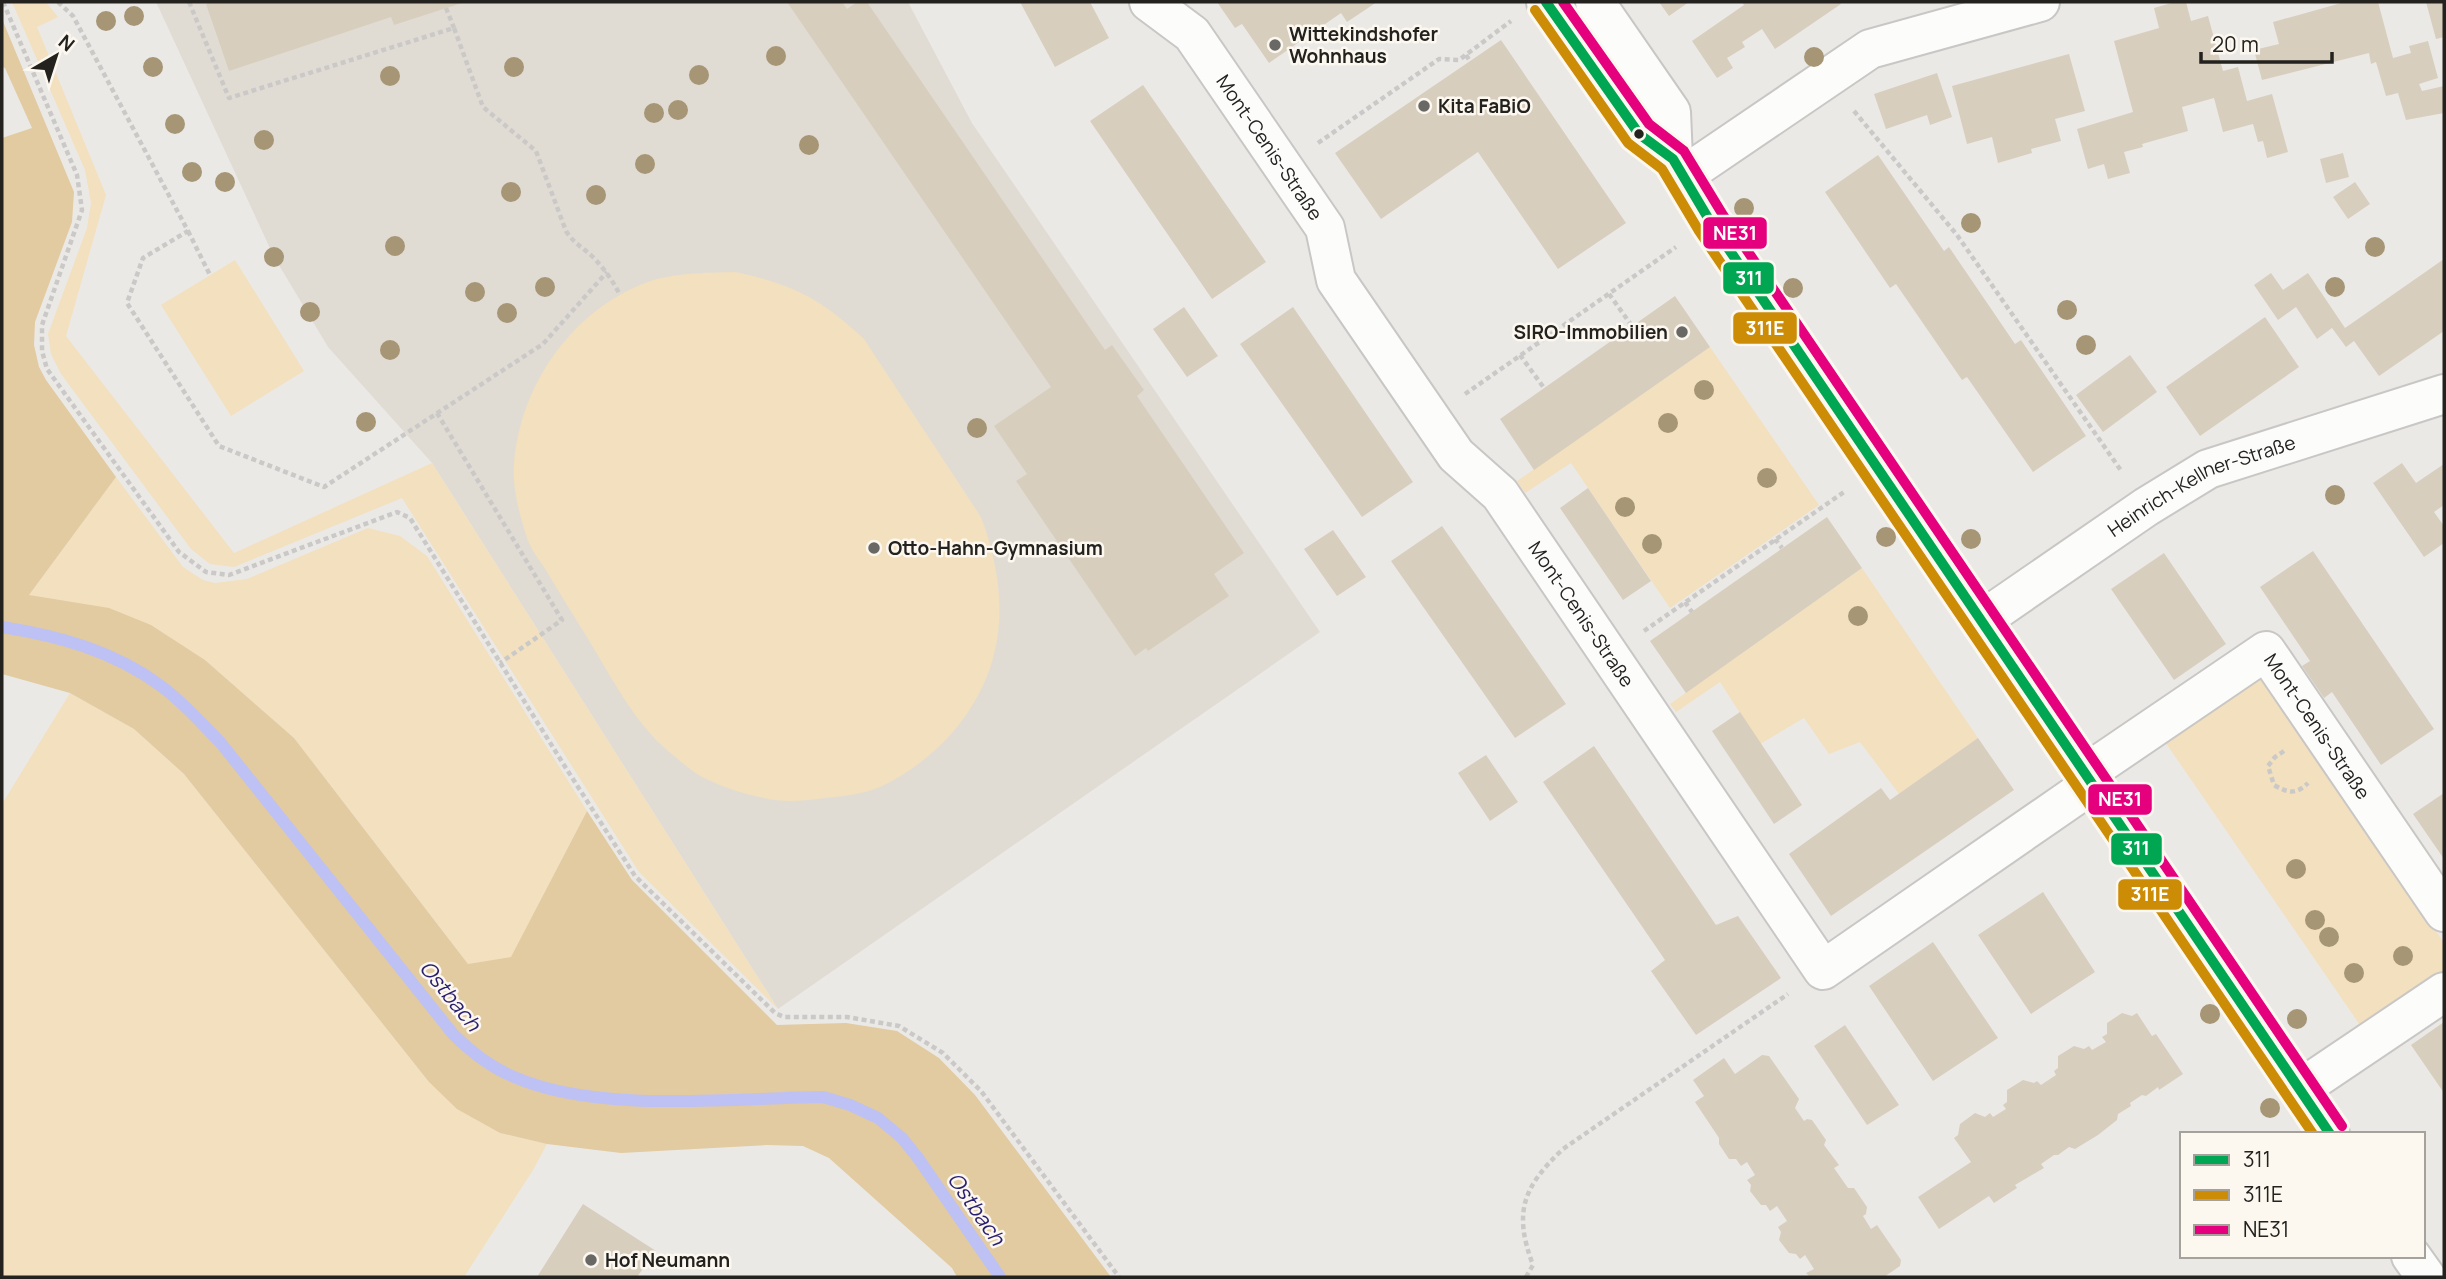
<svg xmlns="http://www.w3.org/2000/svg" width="2446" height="1279" font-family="Manrope,sans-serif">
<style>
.built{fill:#e1dcd3}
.green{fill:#f2e0bf}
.forest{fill:#e2caa1}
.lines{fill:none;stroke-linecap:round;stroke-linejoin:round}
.stream{stroke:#bec1f3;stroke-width:12}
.building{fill:#d7cebe}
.minor-casing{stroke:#c9c7c5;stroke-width:42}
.path{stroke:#cbc9c8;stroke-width:4.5;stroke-dasharray:5 3.5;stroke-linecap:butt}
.minor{stroke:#fcfcfb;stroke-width:38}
.bus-1-casing{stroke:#fcf8f0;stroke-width:16}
.bus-2-casing{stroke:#fcf8f0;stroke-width:16}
.bus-3-casing{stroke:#fcf8f0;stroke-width:16}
.bus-1{stroke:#00a651;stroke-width:10}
.bus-2{stroke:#cd8c06;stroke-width:10}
.bus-3{stroke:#e5007d;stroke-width:10}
.tree{fill:#a69676}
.poi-dot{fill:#696865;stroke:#fcf8f0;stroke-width:2.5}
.bus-dot{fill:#23221f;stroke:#fcf8f0;stroke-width:2.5}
.labels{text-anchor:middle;stroke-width:5;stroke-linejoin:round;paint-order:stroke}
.poi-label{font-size:19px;font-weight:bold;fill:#23221f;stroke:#fcf8f0;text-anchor:start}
.street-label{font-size:19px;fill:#23221f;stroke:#fcf8f0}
.water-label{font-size:21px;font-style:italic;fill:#281e6f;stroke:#fcf8f0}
.line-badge{stroke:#fcf8f0;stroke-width:2.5}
.badge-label{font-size:19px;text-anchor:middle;font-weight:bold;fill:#fff}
</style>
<rect width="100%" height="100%" fill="#ebe9e6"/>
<path class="built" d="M156 2H908L972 123 1320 632 778 1009 432 463 328 347 274 257Z"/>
<path class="green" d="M12 2H46L58 17 37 27 106 195 66 336 234 553 432 463 778 1009 639 872 402 498 234 567 210 564 191 549 61 374 51 354 48 334 87 228 91 203 85 170Z
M235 260 304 371 231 416 161 305Z
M736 272C794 285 820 298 864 339L981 517C1010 595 1008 668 952 733 932 755 907 775 880 787 863 794 844 796 826 798 814 799 802 801 790 801 764 801 720 788 697 774 688 768 678 759 669 752 632 720 610 674 585 634 571 611 557 589 544 567 537 557 529 546 526 535 519 513 512 486 514 464 520 387 569 315 640 285 670 272 705 273 736 272Z
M1710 347 1819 505 1670 608 1571 463 1525 493 1517 481Z
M116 477 183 567 203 580 215 583 247 579 368 528 400 536 427 556 587 811 511 958 468 964 294 738 205 660 151 625 29 595Z
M1862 568 1978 738 1899 794 1860 742 1829 754 1804 718 1760 744 1720 682 1676 712 1670 704Z
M2257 677 2266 683 2444 943V973L2362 1028 2161 736Z
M70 693 134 729 184 774 429 1082 458 1109 500 1133 547 1144 533 1170 464 1277H2V804Z"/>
<path class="forest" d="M2 19 74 192 72 222 35 322 34 345 39 367 46 380 116 477 29 595 109 608 151 625 205 660 294 738 468 964 511 957 587 811 632 880 777 1025 846 1023 897 1031 939 1058 975 1095 1111 1277H957L952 1268 829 1158 803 1146 767 1145 621 1153 547 1144 500 1133 457 1109 429 1082 184 774 134 729 70 693 2 674V138L32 128 5 68 2 67Z"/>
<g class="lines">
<path class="stream" d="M2 627C59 636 114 651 161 686 183 702 201 723 220 742L453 1034C471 1052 490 1067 514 1077 599 1114 730 1098 823 1097L850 1105 878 1118 902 1138 918 1158 1000 1277"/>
</g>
<path class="building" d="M212 2H465L394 25 391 17 229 71 206 4Z
M787 2H842L847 9 857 2H867L1105 350 1112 345 1144 390 1137 396 1244 553 1214 574 1229 596 1148 651 1146 648 1135 656 1016 481 1027 474 994 426 1051 387Z
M1020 2H1090L1109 38 1055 67Z
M1217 2H1377L1347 22 1341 13 1269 63 1242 24 1235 28Z
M1659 2H1689L1669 16Z
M1742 2H1839L1841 4 1775 49 1762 29 1742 42 1745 47 1727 58 1733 68 1717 78 1692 41 1744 5Z
M2175 2H2186L2191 21 2208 16 2223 71 2238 67 2247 101 2272 94 2288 152 2267 158 2263 141 2258 142 2253 124 2223 132 2214 98 2182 107 2188 131 2142 144 2143 147 2124 152 2130 173 2108 179 2104 164 2088 169 2077 129 2133 112 2114 41 2159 28 2154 8Z
M2345 2H2378L2393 58 2411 53 2409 46 2428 41 2438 78 2419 84 2422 91 2444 86V113L2406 120 2398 93 2386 96 2376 62 2371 64 2369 53 2262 80 2254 50 2279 44 2273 22Z
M2426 2H2444V37L2436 39Z
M1501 40 1626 223 1558 269 1478 152 1381 219 1335 153Z
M2069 54 2085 111 2055 119 2061 141 2031 149 2032 153 1998 163 1992 137 1967 144 1952 86Z
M1937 73 1952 117 1930 125 1927 115 1886 129 1874 94Z
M1143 85 1266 262 1212 299 1090 121Z
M2343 153 2349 177 2326 183 2320 159Z
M1878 155 1944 251 1949 247 2015 344 2021 340 2086 436 2033 472 1967 377 1962 380 1896 284 1890 288 1825 192Z
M2355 182 2370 204 2348 219 2333 197Z
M2444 259V331L2379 376 2354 341 2346 347 2332 328 2317 339 2296 307 2278 320 2254 285 2271 273 2283 290 2308 273 2345 328Z
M1675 296 1710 347 1534 470 1500 419Z
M1184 307 1218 356 1187 377 1153 329Z
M1293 307 1413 482 1362 517 1240 344Z
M2265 317 2299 367 2200 436 2166 387Z
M2130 355 2157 392 2103 432 2076 395Z
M2402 463 2416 483 2444 464V505L2434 512 2444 526V543L2424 557 2373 483Z
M1588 488 1651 581 1623 600 1560 508Z
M1827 517 1862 568 1686 693 1650 641Z
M1442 526 1566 704 1515 738 1391 561Z
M1333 530 1366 577 1337 596 1304 549Z
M2313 551 2434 729 2381 765 2332 692 2324 698 2302 666 2310 661 2260 587Z
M2164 553 2226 644 2174 680 2111 589Z
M1740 712 1802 805 1774 824 1712 731Z
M1978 738 2014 790 1831 916 1789 854 1881 788 1890 800Z
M1594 746 1716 925 1738 916 1781 978 1696 1035 1651 971 1665 960 1543 782Z
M1486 755 1518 802 1490 821 1458 773Z
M2444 793V859L2413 814Z
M2043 892 2095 972 2031 1014 1978 935Z
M1933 942 1998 1038 1933 1081 1869 986Z
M2122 1013 2132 1016 2137 1013 2152 1036 2156 1034 2183 1074 2159 1090 2158 1087 2146 1096 2142 1095 2130 1103 2131 1106 2118 1114 2117 1120 2098 1135 2075 1149 2069 1147 2058 1155H2054L2041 1164 2044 1168 2015 1185 2017 1188 1994 1203 1989 1196 1939 1229 1918 1197 1971 1162 1954 1138 1958 1135 1960 1124 1975 1113 1985 1117 1990 1113 1993 1117 2006 1109 2003 1105 2007 1102V1090L2023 1080 2034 1083 2037 1081 2041 1085 2056 1075 2054 1071 2058 1068V1056L2074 1046 2084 1049 2089 1046 2092 1050 2106 1042 2102 1037 2107 1034V1023Z
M2444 1022V1093L2411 1045Z
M1845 1025 1899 1105 1867 1125 1814 1046Z
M1762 1055 1769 1056 1799 1099 1795 1108 1804 1121 1807 1119 1812 1120 1826 1140 1824 1145 1839 1165 1834 1168 1848 1188H1854L1867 1207 1866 1214 1863 1216 1871 1229 1877 1225 1901 1260 1900 1266 1884 1277H1810L1806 1273 1814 1269 1805 1255 1800 1259 1796 1254 1789 1253 1779 1240 1781 1232 1778 1227 1787 1221 1777 1206 1770 1211 1766 1205H1761L1750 1191 1751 1185 1747 1180 1755 1175 1747 1162 1741 1166 1736 1159H1729L1719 1144V1138L1695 1102 1704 1096 1693 1080 1724 1058 1735 1074Z
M583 1204 656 1251 637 1277H537Z"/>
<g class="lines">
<g class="minor-casing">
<g id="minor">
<path id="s1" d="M1149 2 1192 34 1325 228 1336 280 1456 455 1500 494 1823 970 2092 784"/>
<path d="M1546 2 1639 134 1673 159 1711 223 2330 1134"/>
<path d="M1595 2 1671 112 1673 159"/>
<path d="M1683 176 1870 49 2040 2"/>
<path id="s2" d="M1982 620 2146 507 2208 469 2444 394"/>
<path id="s3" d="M2085 774 2266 651 2444 912"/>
<path d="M2300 1089 2444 992"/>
<path d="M2411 1256 2426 1277"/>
</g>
</g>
<path class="path" d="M3 2 77 175 82 210 42 325V351L47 369 179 552 206 572 229 575 397 512 410 518 564 765 635 876 775 1013 784 1017H847L899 1026 943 1053 981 1091 1119 1277
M58 2 73 16 188 231 143 258 127 303 219 446 324 487 543 344 607 272
M189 2 229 98 454 28 483 107 536 151 566 231C574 244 584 248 594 258 605 270 613 281 620 295
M446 8 454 28
M1466 55 1470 61
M1854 111 1957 235 2122 472
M1318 143 1439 59 1459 60 1511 21
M188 231 210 275
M1609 294 1632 326
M1520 355 1544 388
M1465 394 1676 247
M437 413 562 620 500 663
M1775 539 1782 548
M1685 602 1692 612
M1644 631 1844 492
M2284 751 2275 757 2268 766 2274 785C2288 793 2296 795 2308 783
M1526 1277 1533 1265C1513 1212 1523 1187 1563 1149L1788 994"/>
<use href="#minor" class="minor"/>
<g class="bus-1-casing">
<path id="bus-1" d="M1546 2 1639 134 1673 159 1711 223 2330 1134"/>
</g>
<g class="bus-2-casing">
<path id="bus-2" d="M1535 10 1628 143 1662 169 1699 231 2313 1134"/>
</g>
<g class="bus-3-casing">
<path id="bus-3" d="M1563 2 1649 124 1684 151 1723 215 2342 1126"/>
</g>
<use href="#bus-1" class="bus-1"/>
<use href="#bus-2" class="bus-2"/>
<use href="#bus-3" class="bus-3"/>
</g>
<g class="tree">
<circle cx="134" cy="16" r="10"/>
<circle cx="106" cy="21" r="10"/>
<circle cx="776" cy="56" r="10"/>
<circle cx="1814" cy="57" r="10"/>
<circle cx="153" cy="67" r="10"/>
<circle cx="514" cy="67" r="10"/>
<circle cx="699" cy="75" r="10"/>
<circle cx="390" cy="76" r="10"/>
<circle cx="678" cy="110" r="10"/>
<circle cx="654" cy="113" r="10"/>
<circle cx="175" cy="124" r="10"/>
<circle cx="264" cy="140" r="10"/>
<circle cx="809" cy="145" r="10"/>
<circle cx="645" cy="164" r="10"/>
<circle cx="192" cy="172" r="10"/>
<circle cx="225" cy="182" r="10"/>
<circle cx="511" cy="192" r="10"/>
<circle cx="596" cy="195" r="10"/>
<circle cx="1744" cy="208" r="10"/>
<circle cx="1971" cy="223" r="10"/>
<circle cx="395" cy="246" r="10"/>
<circle cx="2375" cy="247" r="10"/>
<circle cx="274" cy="257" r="10"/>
<circle cx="545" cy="287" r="10"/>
<circle cx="2335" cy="287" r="10"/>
<circle cx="1793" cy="288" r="10"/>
<circle cx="475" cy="292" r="10"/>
<circle cx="2067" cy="310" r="10"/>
<circle cx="310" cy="312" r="10"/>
<circle cx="507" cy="313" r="10"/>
<circle cx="2086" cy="345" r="10"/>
<circle cx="390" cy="350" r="10"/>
<circle cx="1704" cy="390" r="10"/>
<circle cx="366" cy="422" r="10"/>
<circle cx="1668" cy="423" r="10"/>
<circle cx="977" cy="428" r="10"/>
<circle cx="1767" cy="478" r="10"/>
<circle cx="2335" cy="495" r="10"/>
<circle cx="1625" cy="507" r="10"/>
<circle cx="1886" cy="537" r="10"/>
<circle cx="1971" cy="539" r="10"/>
<circle cx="1652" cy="544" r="10"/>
<circle cx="1858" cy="616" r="10"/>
<circle cx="2296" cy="869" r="10"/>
<circle cx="2315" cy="920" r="10"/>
<circle cx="2329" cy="937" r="10"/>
<circle cx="2403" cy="956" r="10"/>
<circle cx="2354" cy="973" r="10"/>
<circle cx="2210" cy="1014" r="10"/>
<circle cx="2297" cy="1019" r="10"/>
<circle cx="2270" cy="1108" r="10"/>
</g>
<g class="poi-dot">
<circle cx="1275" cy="45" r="7"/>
<circle cx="1424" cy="106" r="7"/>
<circle cx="1682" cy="332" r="7"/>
<circle cx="874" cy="548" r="7"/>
<circle cx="591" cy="1260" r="7"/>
</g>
<circle class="bus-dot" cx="1639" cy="134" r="6"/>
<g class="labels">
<g class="poi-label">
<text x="1289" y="41">Wittekindshofer<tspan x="1289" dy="22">Wohnhaus</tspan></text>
<text x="1438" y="113">Kita FaBiO</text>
<text x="1668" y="339" text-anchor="end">SIRO-Immobilien</text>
<text x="888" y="555">Otto-Hahn-Gymnasium</text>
<text x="605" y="1267">Hof Neumann</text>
</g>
<g class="street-label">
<text dy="7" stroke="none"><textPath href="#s1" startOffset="191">Mont-Cenis-Straße</textPath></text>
<text dy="7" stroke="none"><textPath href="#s2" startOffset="259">Heinrich-Kellner-Straße</textPath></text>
<text dy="7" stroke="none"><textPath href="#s1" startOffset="758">Mont-Cenis-Straße</textPath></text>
<text dy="7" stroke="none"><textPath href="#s3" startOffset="310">Mont-Cenis-Straße</textPath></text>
</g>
<g class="water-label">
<text transform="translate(450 996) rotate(51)" y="7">Ostbach</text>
<text transform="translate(976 1209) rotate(55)" y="7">Ostbach</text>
</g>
</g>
<g class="line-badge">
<rect x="1702" y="216" width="66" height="34" rx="7" fill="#e5007d"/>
<rect x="1722" y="261" width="53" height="34" rx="7" fill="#00a651"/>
<rect x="1732" y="311" width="66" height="34" rx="7" fill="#cd8c06"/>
<rect x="2087" y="783" width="66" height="33" rx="7" fill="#e5007d"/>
<rect x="2110" y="832" width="53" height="34" rx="7" fill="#00a651"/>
<rect x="2117" y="878" width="66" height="33" rx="7" fill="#cd8c06"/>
</g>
<g class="badge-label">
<text x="1735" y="240">NE31</text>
<text x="1749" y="285">311</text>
<text x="1765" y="335">311E</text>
<text x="2120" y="806">NE31</text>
<text x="2136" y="855">311</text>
<text x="2150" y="901">311E</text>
</g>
<rect width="2446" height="1279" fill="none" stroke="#23221f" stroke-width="7"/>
<rect x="2180" y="1132" width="245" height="126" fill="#fcf8f0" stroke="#a5a29c" stroke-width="2"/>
<rect x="2194" y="1155" width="35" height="10" fill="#00a651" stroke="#a5a29c" stroke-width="2"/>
<text x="2243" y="1167" font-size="21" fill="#23221f">311</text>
<rect x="2194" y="1190" width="35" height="10" fill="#cd8c06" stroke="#a5a29c" stroke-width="2"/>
<text x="2243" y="1202" font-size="21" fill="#23221f">311E</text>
<rect x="2194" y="1225" width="35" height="10" fill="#e5007d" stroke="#a5a29c" stroke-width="2"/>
<text x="2243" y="1237" font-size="21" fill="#23221f">NE31</text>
<g transform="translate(56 56) rotate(39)" stroke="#fcf8f0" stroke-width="5" paint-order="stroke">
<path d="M0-5L12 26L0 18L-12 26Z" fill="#23221f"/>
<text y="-10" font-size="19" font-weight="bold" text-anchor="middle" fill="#23221f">N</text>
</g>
<path d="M2201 52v10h131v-10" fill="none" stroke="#23221f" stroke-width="3.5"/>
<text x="2212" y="52" font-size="21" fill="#23221f" stroke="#fcf8f0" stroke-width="5" paint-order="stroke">20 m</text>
</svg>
